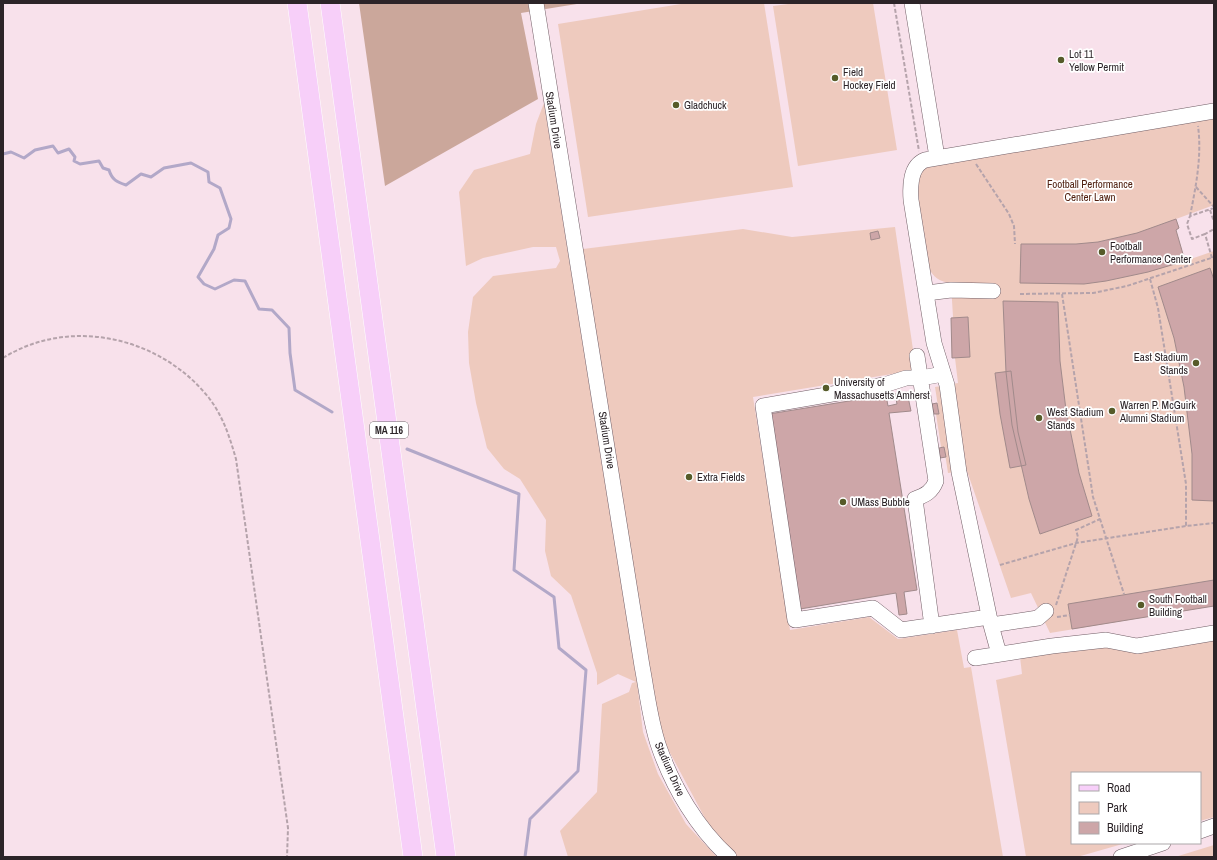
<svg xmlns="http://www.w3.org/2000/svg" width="1217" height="860" font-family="'Archivo Narrow',sans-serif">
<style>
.green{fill:#eecabe}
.forest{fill:#cba79b}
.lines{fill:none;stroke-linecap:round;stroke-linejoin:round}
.stream{stroke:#b2a8c8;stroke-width:3}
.building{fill:#cda6a8;stroke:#a18a8b}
.minor-casing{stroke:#715e66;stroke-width:16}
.major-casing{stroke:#fff;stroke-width:20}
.path{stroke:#b5a3ab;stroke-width:2;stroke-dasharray:4 2;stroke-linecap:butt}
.minor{stroke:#fff;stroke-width:15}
.major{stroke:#f7cff9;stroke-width:19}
.poi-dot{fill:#565b29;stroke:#fff;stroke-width:1.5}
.labels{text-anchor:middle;stroke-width:3.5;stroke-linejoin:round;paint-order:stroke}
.shield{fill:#fff;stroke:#6b6668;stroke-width:1}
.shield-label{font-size:10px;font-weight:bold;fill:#2c2428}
.poi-label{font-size:11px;fill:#2c2428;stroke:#fff;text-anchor:start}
.street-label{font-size:11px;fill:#2c2428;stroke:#fff}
.park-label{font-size:11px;fill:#502010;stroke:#fff}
</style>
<rect width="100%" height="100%" fill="#f8e1eb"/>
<path class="green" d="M687 3H764L793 187 588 217 558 24Z
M796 3H873L897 150 798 166 773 6Z
M544 103 637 682 643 732 658 774 686 824 717 857H568L560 831 597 792 602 704 629 692 632 683 636 682 618 674 597 685V673L571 595 551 576 545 551 546 520 520 479 504 469 487 448 476 403 469 363 468 332 473 297 493 276 556 268 560 261 556 247H533L483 258 466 266 459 192 474 170 530 154 536 124Z
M1214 117V205L1176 219 1179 228 1176 230 1185 261 1214 251V606L1050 633 1031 593 1011 598 967 471 948 473 944 447H941L936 414 939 413 935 387 958 383 955 358H952L951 318 953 317 951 283C940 282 933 277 928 267L917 200 919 175 926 166Z
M895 227 916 370 753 397 790 630 869 617 898 639 957 630 964 668 971 667 1003 857H735L723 852 653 721 575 250 743 229 792 237Z
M1214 638V817L1200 821V773H1072V843H1126L1077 857H1026L996 680 1022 674 1020 657 1075 647Z
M1214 845V857H1175Z"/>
<path class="forest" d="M359 3H583L521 13 538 99 385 186Z"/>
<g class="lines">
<path class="stream" d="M3 154 11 152 24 158 35 150 53 146 58 153 69 149 75 157 74 161 80 164 99 161 103 168 109 170C112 180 117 182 126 185L141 174 151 177 164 168 191 163 208 172 209 182 220 188 231 219 229 228 218 235 214 249 198 277 204 284 215 289 234 280 245 281 259 309 272 310 289 328 290 353 295 390 332 412
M407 449 519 494 514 570 554 597 559 648 586 670 578 771 530 819 525 857"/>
</g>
<path class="building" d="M1176 219 1179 228 1176 230 1185 261 1148 272 1106 281 1084 284 1020 283 1021 244H1076L1098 242 1137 233Z
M878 231 880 238 871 240 870 233Z
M1210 268 1214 280V501L1192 500V454L1184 387 1174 338 1158 287Z
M1003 301 1058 302 1060 361 1066 410 1079 473 1092 516 1040 534 1029 499 1012 425 1006 372Z
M968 317 970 357 952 358 951 318Z
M1011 371 1018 432 1026 465 1010 468 1000 414 995 373Z
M907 392 911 411 889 413 917 590 904 592 907 614 899 615 896 593 800 609 769 414 886 395 888 406 897 404 895 394Z
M937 403 939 414H934L932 404Z
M944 447 946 457 940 458 939 448Z
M1214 580V606L1072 629 1068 604Z"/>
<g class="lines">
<g class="minor-casing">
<path id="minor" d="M536 3 642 666C647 692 650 721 659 747 673 787 697 828 729 857
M912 3 937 157
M927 293 951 290 993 291
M917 356 936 481C932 492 925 495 915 499L932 626
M943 374 921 378H906L884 385 763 406 795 620 873 608 901 630 989 617
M991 625 1038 618 1046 611
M999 654 991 625 959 472 947 385 934 343 911 200C910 186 910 166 925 160L1214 111
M975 658 1052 646 1106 640 1137 646 1214 633
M1200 831 1214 826
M1121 857 1163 843"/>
</g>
<g class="major-casing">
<path id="major" d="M297 3 413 857
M330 3 446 857"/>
</g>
<path class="path" d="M894 3 919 151
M976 164 1009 214 1014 226 1015 244
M1196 187 1214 207
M1210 210 1214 222
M1190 216C1196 186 1202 156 1198 126
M1205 234 1192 239 1187 224 1190 216 1214 208
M1212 258 1205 234 1214 229
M1150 279 1158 308 1186 484V526
M1020 294 1093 293 1127 286 1214 257
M1062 294 1093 497 1124 594
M3 358C70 316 161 337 209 398 223 416 230 438 236 459L288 828 287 857
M1000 565 1076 543 1186 526 1214 523
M1056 605 1078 537 1076 530 1100 519
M1057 617 1070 615"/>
<use href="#minor" class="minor"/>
<use href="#major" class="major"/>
</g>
<g class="poi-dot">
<circle cx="1061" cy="60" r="4"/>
<circle cx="835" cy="78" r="4"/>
<circle cx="676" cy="105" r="4"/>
<circle cx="1102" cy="252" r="4"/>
<circle cx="1196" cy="363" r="4"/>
<circle cx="826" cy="388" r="4"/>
<circle cx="1112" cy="411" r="4"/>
<circle cx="1039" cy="418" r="4"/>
<circle cx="689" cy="477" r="4"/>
<circle cx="843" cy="502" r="4"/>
<circle cx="1141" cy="605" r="4"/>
</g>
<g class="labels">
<rect class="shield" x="370" y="422" width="38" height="16" rx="3"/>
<g class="shield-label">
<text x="389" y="434">MA 116</text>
</g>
<g class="poi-label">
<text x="1069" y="58">Lot 11<tspan x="1069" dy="13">Yellow Permit</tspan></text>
<text x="843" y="76">Field<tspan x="843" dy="13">Hockey Field</tspan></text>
<text x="684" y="109">Gladchuck</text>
<text x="1110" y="250">Football<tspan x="1110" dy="13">Performance Center</tspan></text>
<text x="1188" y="361" text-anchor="end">East Stadium<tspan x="1188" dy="13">Stands</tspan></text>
<text x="834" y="386">University of<tspan x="834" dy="13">Massachusetts Amherst</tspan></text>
<text x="1120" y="409">Warren P. McGuirk<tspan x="1120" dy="13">Alumni Stadium</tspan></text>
<text x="1047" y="416">West Stadium<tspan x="1047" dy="13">Stands</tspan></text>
<text x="697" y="481">Extra Fields</text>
<text x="851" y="506">UMass Bubble</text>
<text x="1149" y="603">South Football<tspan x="1149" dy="13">Building</tspan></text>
</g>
<g class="street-label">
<text transform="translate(554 120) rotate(81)" y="4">Stadium Drive</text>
<text transform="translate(607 440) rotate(81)" y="4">Stadium Drive</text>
<text transform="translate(670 769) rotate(66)" y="4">Stadium Drive</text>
</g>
<g class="park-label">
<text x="1090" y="188">Football Performance<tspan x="1090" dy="13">Center Lawn</tspan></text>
</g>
</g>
<rect width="1217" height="860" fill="none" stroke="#2c2428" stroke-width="8"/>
<rect x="1071" y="772" width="130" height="72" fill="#ffffff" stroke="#aba7a9"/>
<rect x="1079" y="785" width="20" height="6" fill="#f7cff9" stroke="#aba7a9"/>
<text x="1107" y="792" font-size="12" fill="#2c2428">Road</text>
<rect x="1079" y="802" width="20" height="12" fill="#eecabe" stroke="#aba7a9"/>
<text x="1107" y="812" font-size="12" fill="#2c2428">Park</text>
<rect x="1079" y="822" width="20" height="12" fill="#cda6a8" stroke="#aba7a9"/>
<text x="1107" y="832" font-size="12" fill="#2c2428">Building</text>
</svg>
